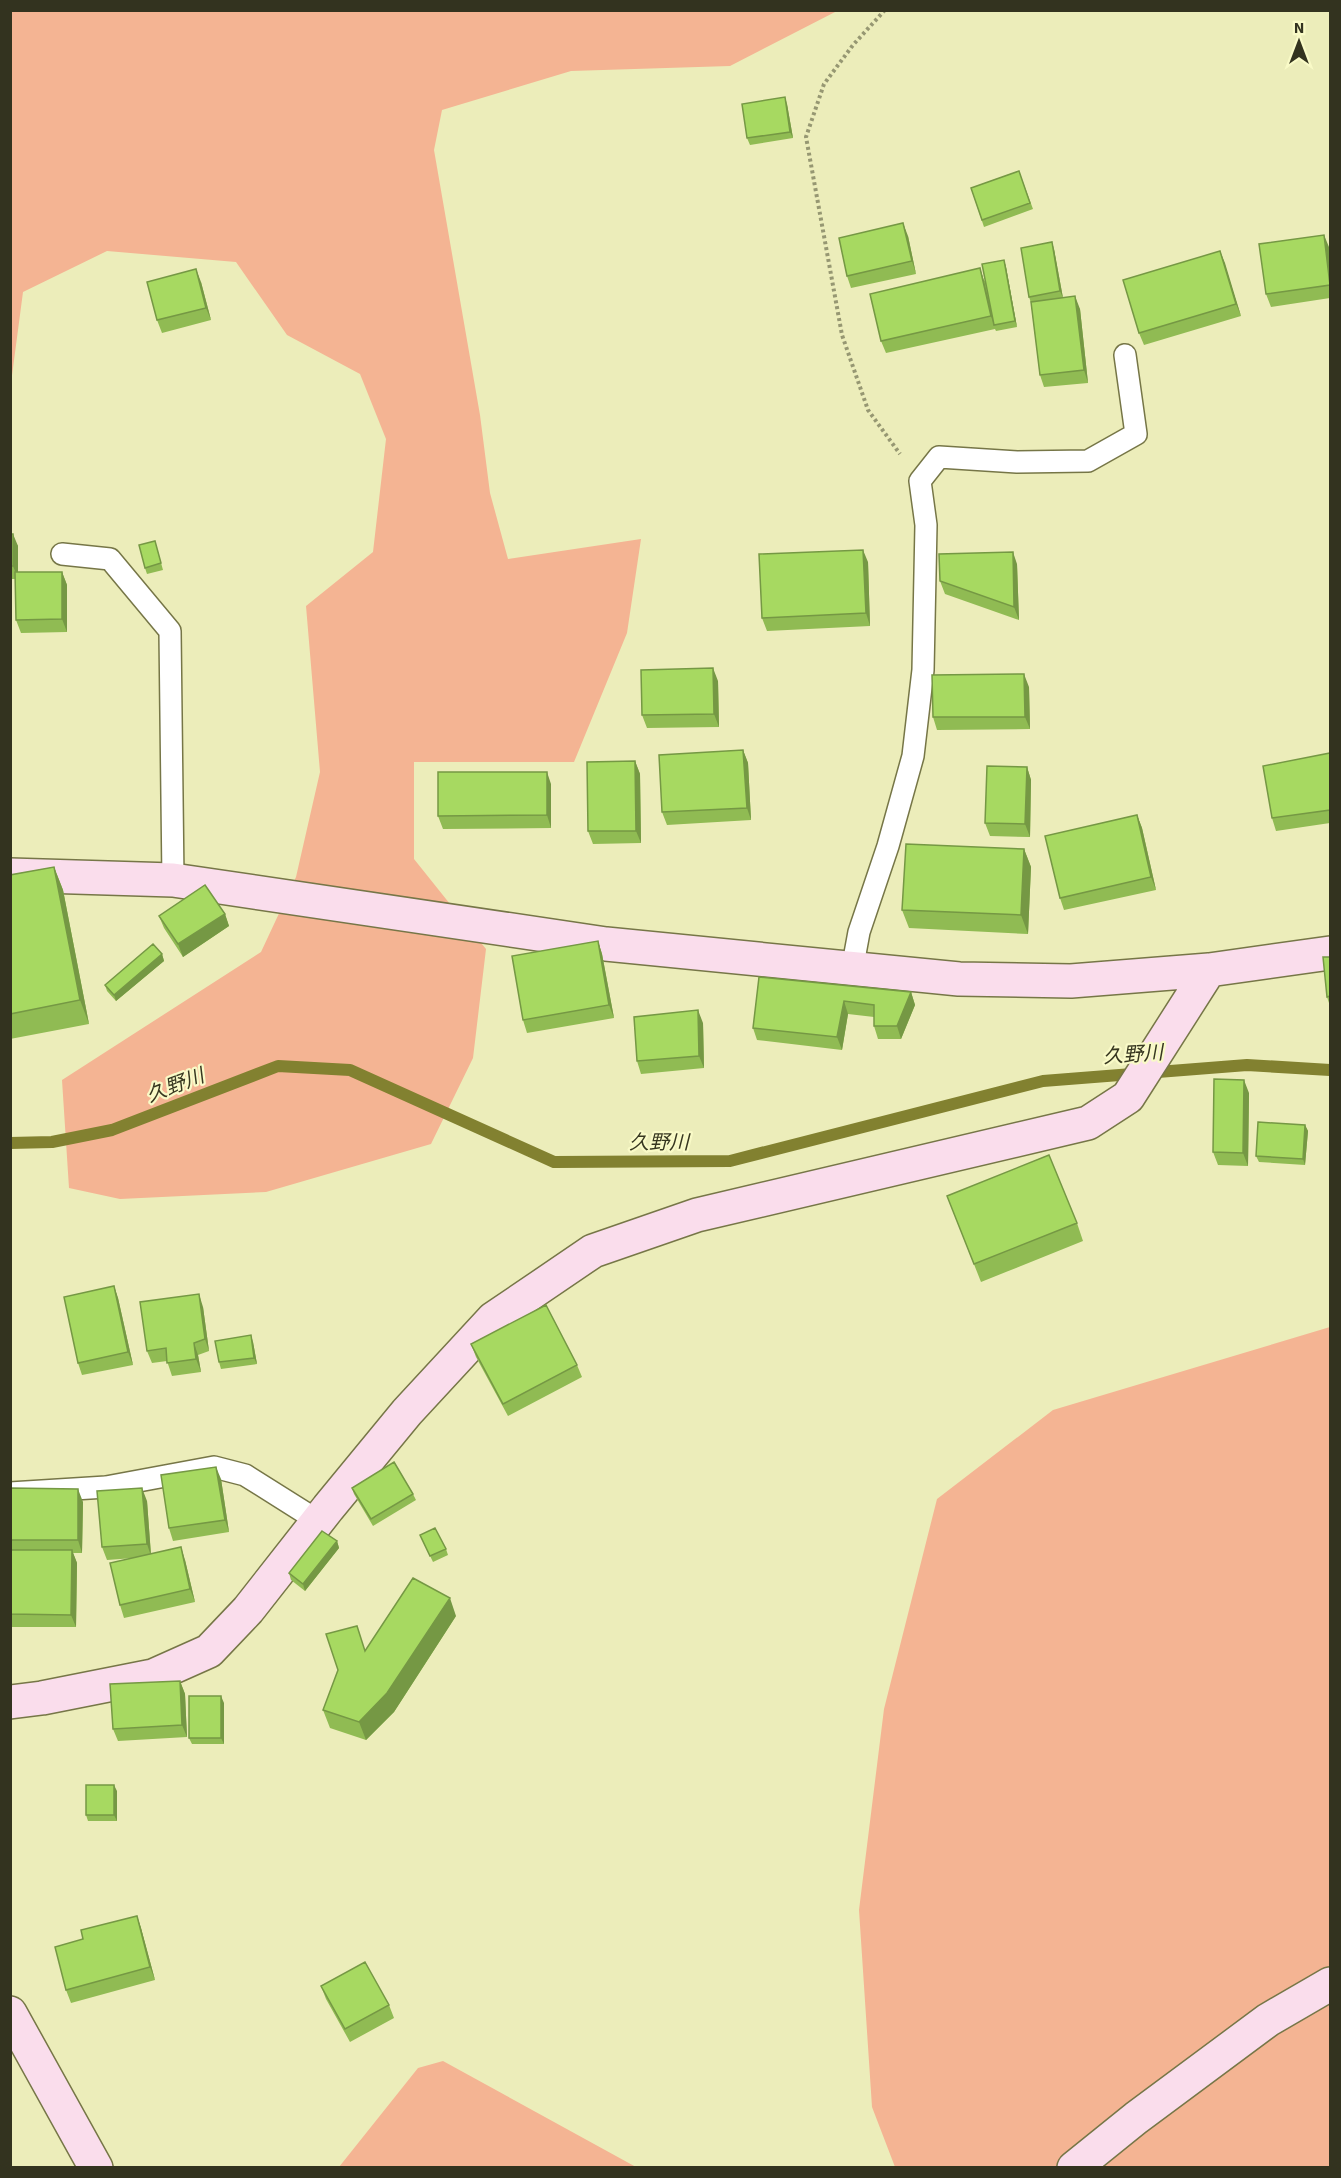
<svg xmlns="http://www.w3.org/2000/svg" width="1341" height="2178" font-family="'Source Sans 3','Noto Sans JP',sans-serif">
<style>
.green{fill:#f4b493}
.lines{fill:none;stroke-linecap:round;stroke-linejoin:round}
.stream{stroke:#828130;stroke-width:12}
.lane-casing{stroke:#767647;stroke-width:24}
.secondary-casing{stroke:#767647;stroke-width:36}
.path{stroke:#969772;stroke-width:4;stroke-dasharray:3 3;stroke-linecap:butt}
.lane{stroke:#fff;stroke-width:21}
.secondary{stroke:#faddec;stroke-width:33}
.wall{fill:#90bb53}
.shaded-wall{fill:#759844}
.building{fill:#a7d961;stroke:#759844;stroke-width:1.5}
.labels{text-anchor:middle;stroke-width:4.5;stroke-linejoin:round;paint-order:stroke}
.water-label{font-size:20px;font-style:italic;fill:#373720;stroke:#f9fac7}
</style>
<rect width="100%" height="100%" fill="#ecedba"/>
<path class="green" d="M11 11H837L730 66 571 71 442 110 434 150 480 415 490 493 508 559 641 539 627 633 574 762H414V859L486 949 473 1058 431 1144 266 1192 120 1199 69 1188 62 1080 261 952 296 877 320 772 306 606 373 552 386 439 360 374 287 335 236 262 107 251 23 292 11 383Z
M1330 1327V2167H895L872 2107 859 1910 884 1709 937 1499 1053 1410Z
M443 2061 636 2167H339L418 2068Z"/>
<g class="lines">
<path class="stream" d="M10 1143 52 1142 112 1130 278 1066 350 1070 554 1162 730 1161 1043 1081 1247 1065 1330 1070"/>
<g class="lane-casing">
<path id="lane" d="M62 554 110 559 170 631 173 880
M852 970 859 932 888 846 913 756 923 670 926 525 920 481 939 457 1017 462 1088 461 1136 434 1125 355
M10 1493 106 1487 214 1467 245 1475 318 1521"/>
</g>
<g class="secondary-casing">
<path id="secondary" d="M10 875 173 880 606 944 959 979 1071 981 1209 970 1330 953
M10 1702 42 1698 153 1676 209 1651 248 1610 328 1508 407 1412 493 1319 593 1251 697 1215 1088 1123 1128 1097 1209 970
M10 2013 96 2168
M1074 2168 1136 2118 1268 2020 1330 1984"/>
</g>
<path class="path" d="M885 10 853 45 824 84 806 137 842 335 868 410 900 454"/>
<use href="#lane" class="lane"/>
<use href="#secondary" class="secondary"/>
</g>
<path class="wall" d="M787 104 793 138 750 145 747 138Z
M1019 171 1033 209 984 227 971 188Z
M908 236 916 274 851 288 847 276Z
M1329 247 1330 261V298L1271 307 1266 294Z
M1054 249 1063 298 1080 309 1088 383 1044 387 1040 375 1031 303 1029 297Z
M1220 251 1241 316 1144 345 1139 333Z
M1004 260 1006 267 1017 327 996 331 995 329 886 353 881 341 980 268 984 281Z
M201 282 211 320 162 333 157 320Z
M10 534 18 546V572H62L67 585V632L21 633 16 620 15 579H10Z
M155 541 163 570 147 574 145 568Z
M868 562 870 626 767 631 762 618Z
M1017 564 1019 620 945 594 940 581Z
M718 681 719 727 647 728 642 715Z
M1029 687 1030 729 937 730 933 717Z
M743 750 748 763 751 820 667 825 662 812Z
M1330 753V823L1276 831 1272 818Z
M635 761 640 774 641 843 593 844 588 831Z
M1027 767 1031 780 1030 837 990 836 985 823Z
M551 784V828L443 829 438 816Z
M1137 815 1142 828 1156 890 1064 910 1060 898Z
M1024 849 1031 867 1028 934 909 928 902 910Z
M54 867 63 890 89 1024 10 1039V875Z
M225 914 229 926 183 957 164 928 159 916Z
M598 941 602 954 614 1018 527 1033 523 1020Z
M162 954 164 961 116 1001 107 991 105 985Z
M1330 957V1006L1327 997Z
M759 977 911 992 915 1005 901 1039H878L874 1026V1017L848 1014 842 1050 757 1040 753 1028Z
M703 1023 704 1068 641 1074 637 1061Z
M1249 1093 1248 1166 1218 1165 1213 1152Z
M1305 1125 1308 1131 1305 1165 1259 1162 1256 1156Z
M947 1196 1077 1223 1083 1241 981 1282Z
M114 1286 118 1298 133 1365 82 1375 78 1363Z
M203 1307 209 1351 198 1355 201 1372 172 1376 167 1361 152 1363 147 1351Z
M253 1342 257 1364 221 1369 219 1362Z
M471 1344 577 1365 582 1377 508 1416 476 1357Z
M221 1479 229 1532 173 1541 169 1528Z
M10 1488 83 1502 82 1553H73L77 1563 76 1627H10Z
M352 1488 413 1494 416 1500 373 1526 354 1494Z
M147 1501 151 1554 185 1560 195 1602 124 1618 120 1605 134 1558 107 1560 102 1547Z
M420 1535 446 1549 448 1555 433 1562Z
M337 1541 339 1548 305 1591 291 1580 289 1573Z
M456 1616 394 1712 366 1740 330 1728 323 1710 366 1650Z
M180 1681 185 1694 187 1737 118 1741 113 1729Z
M224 1703V1744H192L189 1738Z
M117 1791V1821H88L86 1815Z
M137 1916 141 1928 155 1980 71 2003 66 1990 83 1939Z
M321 1986 389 2005 394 2018 350 2042 326 1999Z"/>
<path class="shaded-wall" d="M785 97 787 104 793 138 790 132Z
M903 223 908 236 916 274 912 261Z
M1324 235 1329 247 1330 261V281Z
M1052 242 1054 249 1063 298 1060 291Z
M1220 251 1225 263 1241 316 1236 304Z
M1004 260 1006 267 1017 327 1015 321Z
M980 268 984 281 994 325 991 316Z
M196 269 201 282 211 320 206 308Z
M1075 296 1080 309 1088 383 1084 370Z
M13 534 18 546V579L13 566Z
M863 550 868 562 870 626 866 613Z
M1013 552 1017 564 1019 620 1014 607Z
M62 572 67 585V632L62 619Z
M713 668 718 681 719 727 714 714Z
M1024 674 1029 687 1030 729 1025 717Z
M743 750 748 763 751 820 747 808Z
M635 761 640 774 641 843 636 831Z
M1027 767 1031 780 1030 837 1025 824Z
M547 772 551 784V828L547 815Z
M1137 815 1142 828 1156 890 1151 877Z
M1024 849 1031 867 1028 934 1021 915Z
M54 867 63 890 89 1024 80 1000Z
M225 914 229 926 183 957 178 944Z
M598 941 602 954 614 1018 609 1005Z
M162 954 164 961 116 1001 114 995Z
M911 992 915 1005 901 1039 897 1026Z
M844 1001 848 1014 842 1050 837 1037Z
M698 1010 703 1023 704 1068 699 1056Z
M1244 1080 1249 1093 1248 1166 1243 1153Z
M1305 1125 1308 1131 1305 1165 1303 1159Z
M114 1286 118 1298 133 1365 128 1352Z
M199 1294 203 1307 209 1351 205 1339Z
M251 1335 253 1342 257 1364 254 1358Z
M194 1343 198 1355 201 1372 196 1359Z
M216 1467 221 1479 229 1532 225 1520Z
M142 1488 147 1501 151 1556 147 1544Z
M78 1489 83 1502 82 1553 78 1540Z
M337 1541 339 1548 305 1591 303 1584Z
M181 1547 185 1560 195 1602 190 1589Z
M72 1550 77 1563 76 1627 71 1615Z
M450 1598 456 1616 394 1712 366 1740 359 1722Z
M180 1681 185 1694 187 1737 182 1725Z
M221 1696 224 1703V1744L221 1738Z
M114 1785 117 1791V1821L114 1815Z
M137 1916 141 1928 155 1980 150 1967Z"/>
<path class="building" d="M785 97 790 132 747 138 742 104Z
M1019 171 1030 203 982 220 971 188Z
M903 223 912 261 847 276 839 238Z
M1324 235 1330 285 1266 294 1259 244Z
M1052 242 1060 291 1029 297 1021 248Z
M1220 251 1236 304 1139 333 1123 280Z
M1004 260 1015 321 994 325 982 264Z
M980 268 991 316 881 341 870 294Z
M196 269 206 308 157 320 147 282Z
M1075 296 1084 370 1040 375 1031 302Z
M10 534H13V566H10Z
M155 541 161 563 145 568 139 545Z
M863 550 866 613 762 618 759 554Z
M1013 552 1014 607 940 581 939 554Z
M15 572H62V619L16 620Z
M713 668 714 714 642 715 641 670Z
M1024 674 1025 717H933L932 675Z
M743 750 747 808 662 812 659 755Z
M1330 753V810L1272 818 1263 766Z
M635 761 636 831H588L587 762Z
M987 766 1027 767 1025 824 985 823Z
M438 772H547V815L438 816Z
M1137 815 1151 877 1060 898 1045 836Z
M906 844 1024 849 1021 915 902 910Z
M54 867 80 1000 10 1014V875Z
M205 885 225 914 178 944 159 916Z
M598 941 609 1005 523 1020 512 956Z
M153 944 162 954 114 995 105 985Z
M1323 957H1330V996L1327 997Z
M759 977 911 992 897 1026H874V1005L844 1001 837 1037 753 1028Z
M698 1010 699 1056 637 1061 634 1017Z
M1214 1079 1244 1080 1243 1153 1213 1152Z
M1258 1122 1305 1125 1303 1159 1256 1156Z
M1049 1155 1077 1223 974 1264 947 1196Z
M114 1286 128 1352 78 1363 64 1297Z
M199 1294 205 1339 194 1343 196 1359 167 1363 166 1348 147 1351 140 1302Z
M546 1305 577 1365 503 1404 471 1344Z
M251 1335 254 1358 219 1362 215 1341Z
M394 1462 413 1494 371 1519 352 1488Z
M216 1467 225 1520 169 1528 161 1475Z
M10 1488 78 1489V1540H10Z
M142 1488 147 1544 102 1547 97 1491Z
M435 1528 446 1549 430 1556 420 1535Z
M322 1531 337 1541 303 1584 289 1573Z
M181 1547 190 1589 120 1605 110 1563Z
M10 1550H72L71 1615 10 1614Z
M413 1578 450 1598 387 1693 359 1722 323 1710 338 1670 326 1634 357 1626 365 1651Z
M180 1681 182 1725 113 1729 110 1684Z
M189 1696H221V1738H189Z
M86 1785H114V1815H86Z
M137 1916 150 1967 66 1990 55 1947 83 1939 81 1930Z
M365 1962 389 2005 345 2029 321 1986Z"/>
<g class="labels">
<g class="water-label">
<text transform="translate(1133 1054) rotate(-4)" y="7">久野川</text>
<text transform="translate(175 1085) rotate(-21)" y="7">久野川</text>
<text x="659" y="1149">久野川</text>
</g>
</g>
<rect width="1341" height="2178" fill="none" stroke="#33331f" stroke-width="24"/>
<g transform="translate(1299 42)" stroke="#f9fac7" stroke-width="4.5" paint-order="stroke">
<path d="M0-4.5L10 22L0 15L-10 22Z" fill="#33331f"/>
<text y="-9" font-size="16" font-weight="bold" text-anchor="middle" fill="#33331f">N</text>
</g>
</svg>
